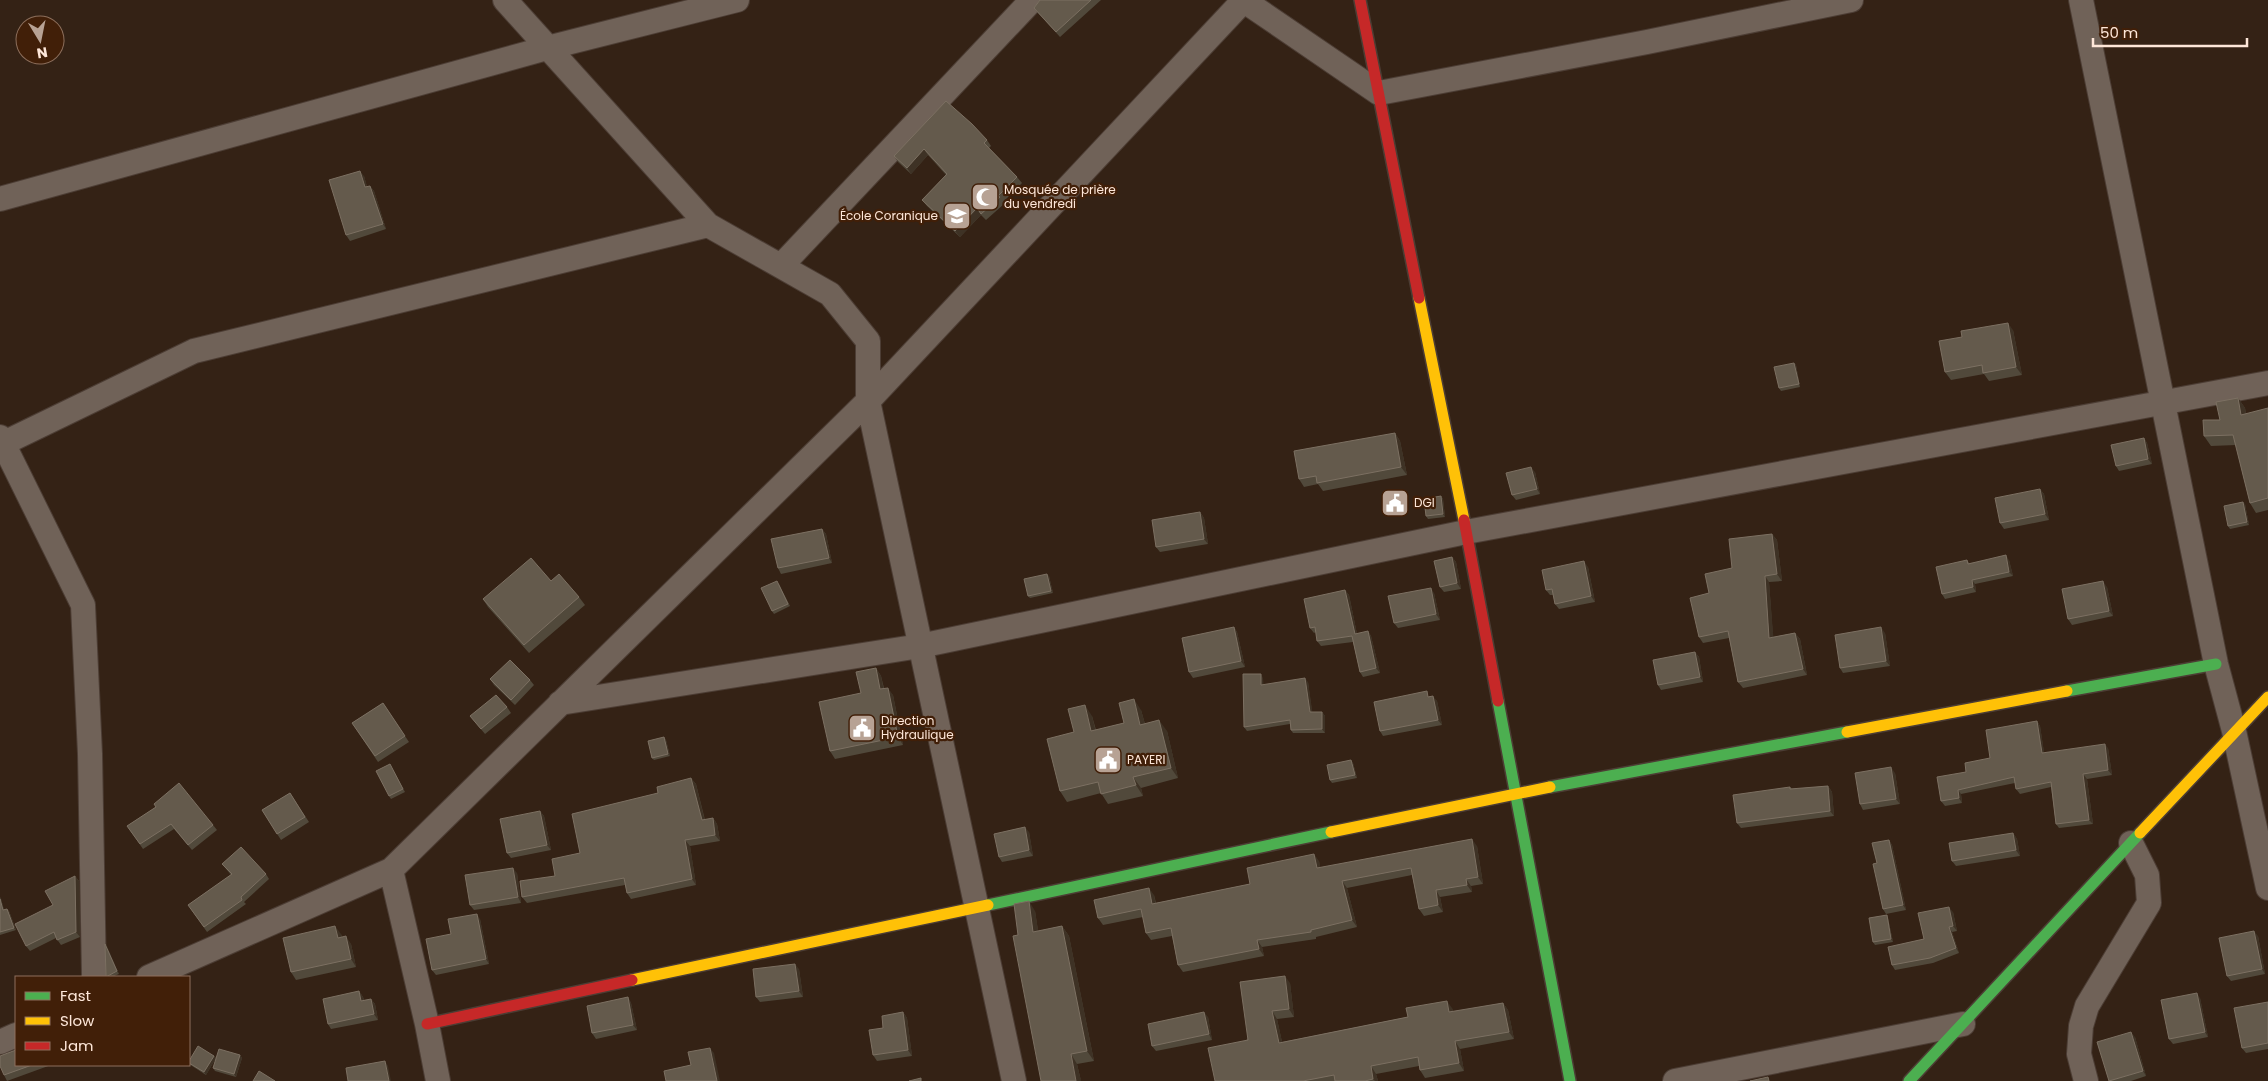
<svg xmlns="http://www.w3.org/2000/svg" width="2268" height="1081" font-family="Poppins,sans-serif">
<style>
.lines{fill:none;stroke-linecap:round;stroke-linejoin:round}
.street-casing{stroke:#4c3d34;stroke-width:26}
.fast-casing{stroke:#4c3d34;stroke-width:14}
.slow-casing{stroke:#4c3d34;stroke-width:14}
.jam-casing{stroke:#4c3d34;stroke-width:14}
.street{stroke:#706258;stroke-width:24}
.fast{stroke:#4caf50;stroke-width:11}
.slow{stroke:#ffc107;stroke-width:11}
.jam{stroke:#c62828;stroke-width:11}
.wall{fill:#51493b}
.shaded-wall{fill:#3e3225}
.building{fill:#645a4c;stroke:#7c7062}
.labels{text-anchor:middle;stroke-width:4.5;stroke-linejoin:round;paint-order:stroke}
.poi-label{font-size:12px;fill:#fee7d9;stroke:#411f08;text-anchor:start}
</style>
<rect width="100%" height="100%" fill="#342215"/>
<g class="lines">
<g class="street-casing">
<path id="street" d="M505 0 708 225 830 294 868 341V401L1014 1081
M1243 0 1379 93 1647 42 1851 0
M2081 0 2216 664 2234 731 2268 888
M0 199 547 48 737 0
M781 266 1032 0
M0 437 83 605 90 754 94 977
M0 445 194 351 708 225
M560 703 920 646 1466 532 2268 383
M391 870 427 1024 438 1081
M149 977 391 870 868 401 1244 0
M0 1042 16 1035
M1675 1081 1963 1024
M2086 1081 2079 1054 2081 1026 2087 1006 2149 903 2147 875 2131 843"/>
</g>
<g class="fast-casing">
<path id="fast" d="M2067 691 2216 664
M1498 701 1570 1081
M1550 787 1847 732
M988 905 1331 832
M1909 1081 2140 833"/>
</g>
<g class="slow-casing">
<path id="slow" d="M1419 298 1464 520
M1847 732 2067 691
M1331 832 1550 787
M2140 833 2268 697
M632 980 988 905"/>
</g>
<g class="jam-casing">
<path id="jam" d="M1360 0 1419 298
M1464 520 1498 701
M427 1024 632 980"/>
</g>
<use href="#street" class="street"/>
<use href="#fast" class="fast"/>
<use href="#slow" class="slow"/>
<use href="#jam" class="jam"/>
</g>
<path class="wall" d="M1040 0H1101L1060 37 1038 13 1034 8Z
M987 140 991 146 989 148 1017 177 1022 183 1003 202 1004 204 986 220 981 215 960 237 927 206 922 200 946 175 928 155 911 174 898 162 894 156Z
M364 176 367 187 370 186 374 191 386 229 350 241 346 235Z
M2013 330 2022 375 1989 381 1984 374 1951 380 1945 372Z
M1794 363 1796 365 1800 387 1781 391 1779 388Z
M2238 398 2245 408 2246 414 2268 408V510L2256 513 2250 503 2236 445 2211 446 2204 436 2220 420Z
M1395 433 1400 441 1407 475 1323 491 1318 484 1304 487 1299 479Z
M2144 438 2147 443 2152 464 2119 471 2116 466Z
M1535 472 1540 494 1516 500 1512 495Z
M2040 489 2044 494 2049 520 2004 529 2000 523Z
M1441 496 1443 499 1445 517 1428 519 1426 516Z
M2245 504 2249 525 2230 529 2228 526Z
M1200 512 1204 518 1208 544 1160 552 1156 547Z
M822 529 826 534 832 563 781 574 778 568Z
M1772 534 1777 540 1782 581 1769 582 1773 637 1795 633 1800 639 1807 675 1743 688 1738 682 1729 638 1703 643 1699 637 1709 593 1732 568Z
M1452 557 1456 562 1461 589 1444 592 1440 587Z
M1967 560 1969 563 2009 560 2013 576 1975 584 1976 592 1945 599 1942 594Z
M1588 567 1595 602 1559 609 1555 604 1553 595H1550L1546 590Z
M1049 576 1053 593 1030 598 1028 596Z
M551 581 579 597 585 605 529 653 488 607 483 599Z
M779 584 790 606 774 614 772 611Z
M2107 587 2113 616 2072 625 2068 619Z
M1345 590 1349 595 1357 634 1368 631 1371 636 1380 673 1363 677 1360 672 1353 642 1321 646 1317 641 1316 632 1314 633 1310 628Z
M1434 593 1440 620 1398 628 1394 623Z
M1234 627 1237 632 1245 667 1193 678 1189 672Z
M1885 633 1890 666 1843 673 1840 668Z
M1695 652 1699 657 1703 682 1661 690 1658 685Z
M876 668 881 676 884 688 893 695 903 745 835 759 830 751 861 693Z
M1263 678V685L1308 682 1312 712H1322L1325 716V733H1293L1291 730 1290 724 1247 731 1244 727Z
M490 679 530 680 534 685 515 705 494 685Z
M1430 696 1437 701 1442 725 1383 736 1380 731Z
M383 703 409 742 378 762 352 723Z
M507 707 511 713 485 734 470 716Z
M1141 710 1145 724 1167 731 1178 778 1141 788 1143 796 1108 804 1101 793 1067 802 1060 791 1074 732 1092 716 1096 730 1124 723Z
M2037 721 2040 726 2044 753 2108 748 2112 775 2087 779 2093 824 2059 828 2056 824 2051 787 2020 794 2016 789 2015 783 1961 794 1962 803 1945 806 1941 801 1990 758Z
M664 737 666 740 670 756 654 760 652 758Z
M1351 760 1353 763 1357 778 1332 783 1330 780Z
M390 764 405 792 391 799 389 796Z
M1895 773 1900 804 1863 810 1860 804Z
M691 778 696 784 705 820 713 818 717 824 720 841 690 846 696 885 631 899 627 893 625 885 527 903 522 897 555 876 580 853 658 793Z
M1828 786 1832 792 1834 816 1741 828 1737 823 1790 787 1792 789Z
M290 793 309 822 281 840 262 810Z
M156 807 213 825 217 830 192 850 174 829 143 849 127 826Z
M540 811 544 816 551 850 511 858 507 853Z
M1029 832 1033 856 1002 862 999 857Z
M2013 833 2017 839 2020 856 1956 866 1952 861Z
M1889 840 1892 845 1906 910 1886 914 1883 909 1877 863Z
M1477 846 1483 884 1471 886 1472 892 1440 897 1443 912 1424 916 1419 909 1412 875 1347 888 1357 927 1316 937V939L1262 947 1264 956 1183 972 1178 965 1172 936 1151 940 1146 933 1143 917 1103 925 1098 918 1154 895 1156 903 1250 884 1319 861 1320 868Z
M222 864 266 874 269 879 244 902 246 904 207 932 188 905 231 875Z
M517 873 521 903 474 910 470 905Z
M75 876 79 881 80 937 61 945 56 938 30 951 26 946 53 905Z
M0 897 1 899 4 910 7 909 9 911 16 930 0 935Z
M1035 911 1038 931 1062 926 1069 936 1094 1061 1077 1064 1081 1081 1018 935Z
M1953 912 1957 931 1952 932 1959 953 1933 963 1895 970 1892 965 1924 939Z
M1888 918 1893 942 1875 945 1873 942Z
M480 919 489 964 436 975 432 970 451 934Z
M341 934 342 937 351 944 356 967 296 980 291 972Z
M2258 936 2265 974 2231 981 2227 976Z
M105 944 119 974 112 977H106V976Z
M799 969 803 997 760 1002 756 997Z
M1290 983 1294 1017 1277 1019 1282 1042 1452 1008 1453 1012 1503 1003 1508 1010 1514 1039 1460 1049 1464 1071 1425 1078 1420 1070 1419 1066 1376 1074 1378 1081H1215Z
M359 991 363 997 364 1000 371 999 375 1004 378 1020 331 1029 328 1024Z
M628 997 631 1003 637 1030 596 1039 592 1033Z
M2200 998 2208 1037 2173 1044 2169 1039Z
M2268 1002V1049L2246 1053 2242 1048Z
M903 1012 907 1018 912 1056 877 1061 873 1055 883 1028Z
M1208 1017 1212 1040 1156 1051 1152 1046Z
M2135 1037 2146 1076 2131 1081H2109Z
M240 1055 242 1058 236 1077 215 1071 213 1068Z
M214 1056 216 1058 206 1075 189 1064V1061Z
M16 1065H51L7 1081 4 1075Z"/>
<path class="shaded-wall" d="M924 149 928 155 911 174 907 168Z
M360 171 364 176 369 193 365 187Z
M370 186 374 191 386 229 383 224Z
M977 208 981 215 960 237 955 231Z
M2008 323 2013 330 2022 375 2016 367Z
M1794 363 1796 365 1800 387 1799 384Z
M2238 398 2245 408 2248 425 2241 415Z
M1395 433 1400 441 1407 475 1401 467Z
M2144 438 2147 443 2152 464 2148 459Z
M1531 467 1535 472 1540 494 1537 489Z
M2040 489 2044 494 2049 520 2045 514Z
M1441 496 1443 499 1445 517 1443 514Z
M2243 502 2245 504 2249 525 2247 522Z
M1200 512 1204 518 1208 544 1204 539Z
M822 529 826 534 832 563 829 558Z
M1772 534 1777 540 1782 581 1777 574Z
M2006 555 2009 560 2013 576 2009 572Z
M1452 557 1456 562 1461 589 1457 583Z
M1584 561 1588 567 1595 602 1591 596Z
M1047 574 1049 576 1053 593 1051 591Z
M1765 576 1769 582 1774 645 1769 638Z
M1972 580 1975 584 1976 592 1973 587Z
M2103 581 2107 587 2113 616 2109 611Z
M1431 588 1434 593 1440 620 1436 614Z
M1345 590 1349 595 1358 639 1355 634Z
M1234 627 1237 632 1245 667 1241 661Z
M1881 627 1885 633 1890 666 1886 661Z
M1368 631 1371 636 1380 673 1376 668Z
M1795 633 1800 639 1807 675 1803 669Z
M1695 652 1699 657 1703 682 1700 677Z
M876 668 881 676 885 697 880 689Z
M1261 674 1263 678 1264 689 1261 685Z
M1305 678 1308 682 1313 716 1310 712Z
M888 688 893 695 903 745 898 737Z
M1433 696 1437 701 1442 725 1438 720Z
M1134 699 1141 710 1148 735 1140 725Z
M1085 705 1092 716 1098 741 1091 731Z
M1322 712 1325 716V733L1322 729Z
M1159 720 1167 731 1178 778 1171 768Z
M2037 721 2040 726 2045 758 2042 753Z
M664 737 666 740 670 756 668 754Z
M2105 744 2108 748 2112 775 2108 770Z
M1351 760 1353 763 1357 778 1355 775Z
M1891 767 1895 773 1900 804 1896 799Z
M2083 774 2087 779 2093 824 2089 820Z
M1133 777 1141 788 1143 796 1136 785Z
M691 778 696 784 706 826 702 820Z
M1828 786 1832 792 1834 816 1830 811Z
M1958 790 1961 794 1962 803 1959 798Z
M540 811 544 816 551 850 547 845Z
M713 818 717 824 720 841 715 835Z
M1025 827 1029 832 1033 856 1029 850Z
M2013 833 2017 839 2020 856 2016 850Z
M1472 839 1477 846 1483 884 1478 877Z
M685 840 690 846 696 885 692 879Z
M1889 840 1892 845 1906 910 1903 905Z
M1314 854 1319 861 1322 875 1317 868Z
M513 868 517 873 521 903 518 897Z
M75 876 79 881 80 937 76 932Z
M1466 879 1471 886 1472 892 1467 885Z
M1342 881 1347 888 1357 927 1352 920Z
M1149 888 1154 895 1157 911 1152 904Z
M1436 890 1440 897 1443 912 1438 905Z
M0 897 1 899 5 913 3 910Z
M1029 901 1035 911 1040 942 1033 932Z
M1949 907 1953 912 1957 931 1953 926Z
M7 909 9 911 16 930 14 928Z
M477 914 480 919 489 964 486 959Z
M1887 915 1888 918 1893 942 1891 939Z
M335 926 341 934 344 946 338 938Z
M1062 926 1069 936 1094 1061 1087 1051Z
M1949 927 1952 932 1959 953 1956 948Z
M2254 931 2258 936 2265 974 2262 969Z
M346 936 351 944 356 967 351 959Z
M1257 940 1262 947 1264 956 1259 949Z
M105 944 107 946 119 974 117 971Z
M795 964 799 969 803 997 799 991Z
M1285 976 1290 983 1294 1017 1289 1009Z
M359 991 363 997 365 1006 361 1001Z
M2197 993 2200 998 2208 1037 2205 1032Z
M628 997 631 1003 637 1030 633 1025Z
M371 999 375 1004 378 1020 374 1014Z
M1447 1001 1452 1008 1455 1020 1449 1012Z
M1503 1003 1508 1010 1514 1039 1509 1032Z
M1272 1011 1277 1019 1284 1051 1279 1043Z
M903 1012 907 1018 912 1056 908 1050Z
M1204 1012 1208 1017 1212 1040 1209 1034Z
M2131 1032 2135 1037 2146 1076 2143 1071Z
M1455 1041 1460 1049 1464 1071 1459 1063Z
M710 1048 714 1053 720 1081H717Z
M1071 1054 1077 1064 1081 1081H1076Z
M240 1055 242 1058 236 1077 234 1074Z
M214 1056 216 1058 206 1075 204 1072Z
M385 1061 388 1066 391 1081H389Z
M1371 1066 1376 1074 1378 1081H1375L1373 1079Z"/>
<path class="building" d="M1040 0H1091L1056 32 1034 8Z
M946 101 972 124 987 140 984 143 1017 177 998 196 1000 197 981 214 977 208 955 231 922 200 947 174 924 149 907 168 894 156Z
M360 171 365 187 370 186 383 224 346 235 329 180Z
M2008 323 2016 367 1983 373 1982 365 1945 372 1939 341 1962 337 1961 331Z
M1794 363 1799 384 1779 388 1774 367Z
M2238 398 2241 415 2268 408V498L2250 503 2233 435 2204 436 2203 420H2220L2216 402Z
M1395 433 1401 467 1317 483 1316 476 1299 479 1294 451Z
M2144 438 2148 459 2116 466 2111 445Z
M1531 467 1537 489 1512 495 1506 473Z
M2040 489 2045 514 2000 523 1995 498Z
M1441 496 1443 514 1426 516 1424 499Z
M2243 502 2247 522 2228 526 2224 506Z
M1200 512 1204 539 1156 547 1152 520Z
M822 529 829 558 778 568 771 539Z
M1772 534 1777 574 1765 576 1769 638 1795 633 1803 669 1738 682 1728 631 1699 637 1690 598 1709 593 1705 574 1732 568 1729 539Z
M2006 555 2009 572 1972 580 1973 587 1942 594 1936 567 1967 560 1968 564Z
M1452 557 1457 583 1440 587 1434 561Z
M531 558 551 581 559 574 579 597 524 645 483 599Z
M1584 561 1591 596 1555 604 1552 589 1546 590 1542 570Z
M1047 574 1051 591 1028 596 1024 579Z
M777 581 788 604 772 611 761 588Z
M2103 581 2109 611 2068 619 2062 589Z
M1431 588 1436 614 1394 623 1388 596Z
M1345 590 1355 634 1368 631 1376 668 1360 672 1352 636 1317 641 1315 627 1310 628 1304 599Z
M1234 627 1241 661 1189 672 1182 638Z
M1881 627 1886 661 1840 668 1835 635Z
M1695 652 1700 677 1658 685 1653 660Z
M510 660 530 680 511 700 490 679Z
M876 668 880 689 888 688 898 737 830 751 819 702 861 693 856 672Z
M1243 674H1261V685L1305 678 1310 712H1322V729L1291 730 1290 720 1244 727Z
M1427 691 1428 697 1433 696 1438 720 1380 731 1374 702Z
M496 695 507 707 481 729 470 716Z
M1134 699 1140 725 1159 720 1171 768 1133 777 1136 785 1101 794 1098 782 1060 791 1047 739 1074 732 1068 709 1085 705 1091 731 1124 723 1119 703Z
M383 703 405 736 375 756 352 723Z
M2037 721 2042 753 2105 744 2108 770 2083 774 2089 820 2056 824 2051 782 2016 789 2014 777 1958 790 1959 798 1941 801 1937 777 1966 772 1965 763 1990 758 1986 730Z
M664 737 668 754 652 758 648 741Z
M1351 760 1355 775 1330 780 1327 765Z
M390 764 403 789 389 796 376 771Z
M1891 767 1896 799 1860 804 1855 773Z
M691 778 702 820 713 818 715 835 685 840 692 879 627 893 624 878 522 897 520 881 555 876 552 859 580 853 572 814 658 793 657 787Z
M179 783 213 825 188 845 171 824 140 844 127 826 156 807 154 804Z
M1828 786 1830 811 1737 823 1733 795 1790 787V789Z
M290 793 305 817 277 834 262 810Z
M540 811 547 845 507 853 500 819Z
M1025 827 1029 850 999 857 994 834Z
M2013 833 2016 850 1952 861 1949 843Z
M1472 839 1478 877 1466 879 1467 885 1436 890 1438 905 1419 909 1411 868 1342 881 1352 920 1311 930V932L1257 940 1259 949 1178 965 1171 928 1146 933 1141 909 1098 918 1094 900 1149 888 1152 904 1250 884 1247 868 1314 854 1317 868Z
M1889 840 1903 905 1883 909 1873 864 1877 863 1872 843Z
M241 847 266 874 241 897 242 900 204 927 188 905 232 874 222 864Z
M513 868 518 897 470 905 465 875Z
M75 876 76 932 57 940 54 932 26 946 15 924 53 905 45 891Z
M0 899 3 910 7 909 14 928 0 932Z
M1029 901 1033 932 1062 926 1087 1051 1071 1054 1076 1081H1041L1013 936 1018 935 1014 904Z
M1949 907 1953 926 1949 927 1956 948 1930 958 1892 965 1888 947 1924 939 1918 913Z
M477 914 486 959 432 970 426 939 451 934 448 919Z
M1887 915 1891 939 1873 942 1869 918Z
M335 926 338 938 346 936 351 959 291 972 283 938Z
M2254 931 2262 969 2227 976 2219 938Z
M105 944 117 971 106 977V976Z
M795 964 799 991 756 997 753 969Z
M1285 976 1289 1009 1272 1011 1279 1043 1408 1017 1406 1008 1447 1001 1449 1012 1503 1003 1509 1032 1455 1041 1459 1063 1420 1070 1418 1057 1371 1066 1373 1079 1365 1081H1335L1334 1075 1303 1081H1215L1208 1048 1248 1040 1240 982Z
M359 991 361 1001 371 999 374 1014 328 1024 323 999Z
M2197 993 2205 1032 2169 1039 2161 1000Z
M628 997 633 1025 592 1033 587 1006Z
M2268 1002V1043L2242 1048 2234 1008Z
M903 1012 908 1050 873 1055 869 1030 883 1028 882 1016Z
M1204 1012 1209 1034 1152 1046 1148 1024Z
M2131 1032 2143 1071 2109 1081 2097 1042Z
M198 1046 214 1056 204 1072 189 1063V1061Z
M710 1048 717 1081H666L664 1071 691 1065 688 1052Z
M219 1049 240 1055 234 1074 213 1068Z
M16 1050V1065H32L4 1075 0 1066V1056Z
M385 1061 389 1081H348L346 1068Z
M259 1071 275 1081H253Z
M1768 1077 1769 1081H1750Z
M921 1078V1081H909Z"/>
<defs>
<g id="mosque-square" transform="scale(1.4375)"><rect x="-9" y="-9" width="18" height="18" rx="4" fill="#b7a294" stroke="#411f08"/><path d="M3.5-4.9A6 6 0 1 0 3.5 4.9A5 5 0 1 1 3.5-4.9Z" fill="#fff"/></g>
<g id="school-square" transform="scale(1.4375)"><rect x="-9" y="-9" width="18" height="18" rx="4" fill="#b7a294" stroke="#411f08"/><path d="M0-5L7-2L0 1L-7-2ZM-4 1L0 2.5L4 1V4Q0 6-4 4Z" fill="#fff"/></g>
<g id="civic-square" transform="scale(1.4375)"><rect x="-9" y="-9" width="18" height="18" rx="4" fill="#b7a294" stroke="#411f08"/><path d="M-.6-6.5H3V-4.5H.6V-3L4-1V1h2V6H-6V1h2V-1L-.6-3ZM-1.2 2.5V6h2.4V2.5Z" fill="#fff"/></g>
</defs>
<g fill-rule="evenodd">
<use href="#mosque-square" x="985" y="197"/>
<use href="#school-square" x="957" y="216"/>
<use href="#civic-square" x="1395" y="503"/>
<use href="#civic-square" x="862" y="728"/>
<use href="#civic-square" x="1108" y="760"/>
</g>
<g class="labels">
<g class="poi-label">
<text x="1004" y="194">Mosquée de prière<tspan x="1004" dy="14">du vendredi</tspan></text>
<text x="938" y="220" text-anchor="end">École Coranique</text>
<text x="1414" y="507">DGI</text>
<text x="881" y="725">Direction<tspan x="881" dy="14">Hydraulique</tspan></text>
<text x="1127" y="764">PAYERI</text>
</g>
</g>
<rect x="15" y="976" width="175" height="90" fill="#411f08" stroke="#8d6f5c"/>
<rect x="25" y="992" width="25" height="8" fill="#4caf50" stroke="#8d6f5c"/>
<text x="60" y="1001" font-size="15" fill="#fee7d9">Fast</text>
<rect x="25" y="1017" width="25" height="8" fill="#ffc107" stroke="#8d6f5c"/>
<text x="60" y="1026" font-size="15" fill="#fee7d9">Slow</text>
<rect x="25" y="1042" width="25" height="8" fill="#c62828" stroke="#8d6f5c"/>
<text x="60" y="1051" font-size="15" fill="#fee7d9">Jam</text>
<g transform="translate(40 40) rotate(170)"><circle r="24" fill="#411f08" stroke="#8d6f5c"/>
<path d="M0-4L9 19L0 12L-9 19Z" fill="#b7a294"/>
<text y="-8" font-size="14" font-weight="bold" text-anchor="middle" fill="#fee7d9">N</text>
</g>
<path d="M2093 38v8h154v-8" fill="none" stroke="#fee7d9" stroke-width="2.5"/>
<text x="2100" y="38" font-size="15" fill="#fee7d9" stroke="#411f08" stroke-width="4" paint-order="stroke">50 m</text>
</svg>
